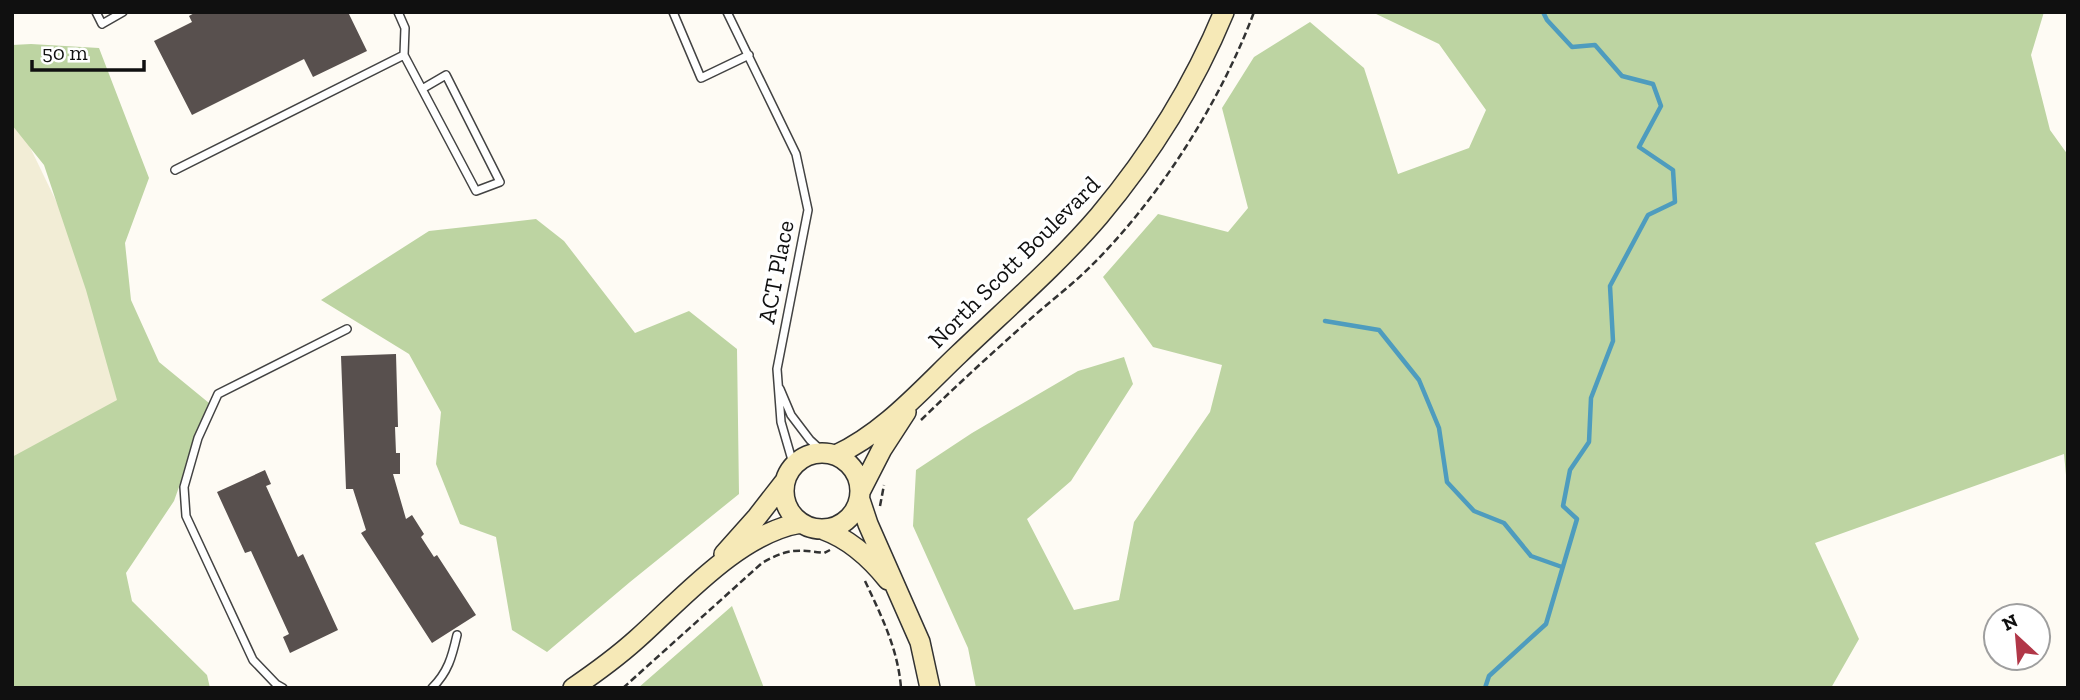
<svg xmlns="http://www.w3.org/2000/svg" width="2080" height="700" font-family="'Zilla Slab',serif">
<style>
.farmland{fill:#f2edd6}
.forest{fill:#bdd4a2}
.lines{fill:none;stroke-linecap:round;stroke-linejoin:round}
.stream{stroke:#4e9cbe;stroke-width:4.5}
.building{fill:#58504e}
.service-casing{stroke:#434343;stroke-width:10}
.secondary-casing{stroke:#323232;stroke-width:22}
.path{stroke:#323232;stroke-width:2.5;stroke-dasharray:7 3.5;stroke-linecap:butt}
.service{stroke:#fff;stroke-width:7}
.secondary{stroke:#f6e9b7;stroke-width:19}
.labels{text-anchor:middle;stroke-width:7;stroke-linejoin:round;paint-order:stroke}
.street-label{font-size:24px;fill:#101010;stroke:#fff}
</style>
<rect width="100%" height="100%" fill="#fefbf4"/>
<path class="farmland" d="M12 110 150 395 12 462Z"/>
<path class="forest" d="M1372 12H2044L2031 55 2050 130 2068 155V496L2064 454 1815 543 1859 639 1831 688H976L968 648 913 526 916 470 972 433 1078 371 1124 357 1133 384 1071 481 1027 519 1074 610 1119 600 1134 522 1210 412 1222 365 1153 347 1103 277 1158 214 1228 232 1248 208 1222 108 1254 57 1310 22 1364 68 1398 174 1469 148 1486 110 1439 44Z
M31 44 99 48 149 178 125 243 131 300 159 362 209 403 174 501 126 573 132 601 207 675 210 688H12V457L117 400 86 290 44 165 12 125V45Z
M536 219 564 241 635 333 689 311 737 349 739 494 630 582 547 652 512 630 496 537 460 524 436 464 441 412 409 354 321 300 429 231Z
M732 606 764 688H638Z"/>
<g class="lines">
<path class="stream" d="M1325 321 1379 330 1419 380 1439 428 1447 482 1474 511 1504 523 1531 556 1562 567
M1485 688 1489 676 1546 624 1577 519 1563 506 1570 470 1589 442 1591 398 1613 341 1610 286 1648 215 1675 202 1673 170 1639 147 1661 106 1653 84 1622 76 1595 45 1572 47 1547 20 1543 12"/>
</g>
<path class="building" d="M196 12H348L367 51 313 77 304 59 192 115 154 41 192 22 189 16Z
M396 354 398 427H395L396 453H400V474H393L406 519 412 515 424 534 421 537 434 557 437 555 476 615 432 643 361 533 366 530 353 489H346L341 356Z
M265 470 271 484 266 486 298 557 303 554 338 630 290 653 283 637 289 634 251 551 245 553 217 492Z"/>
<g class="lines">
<g class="service-casing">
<path id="service" d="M96 12 102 24 123 12
M673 12 701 78 749 55
M727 12 796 154 808 210 777 369 781 422 792 460V467
M404 55C428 100 452 146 476 191L500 182 446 75 422 89
M175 170 404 55 405 28 398 12
M780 389 791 415 810 440 823 452
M283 688 276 684 253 660 186 516 184 487 198 438 218 394 347 329
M432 688C448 672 452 657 457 635"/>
</g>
<g class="secondary-casing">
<path id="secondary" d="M784 491a38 38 0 1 1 76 0a38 38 0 1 1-76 0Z
M836 455C884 433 922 389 959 354 1006 309 1057 265 1099 216 1151 154 1193 87 1224 12
M861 490 882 449 906 412
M860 500 868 524 920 642 930 688
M824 530C849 539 871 559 888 580
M724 554 757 517 785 481
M573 688C595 673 617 657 637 639 682 599 739 533 801 523"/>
</g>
<path class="path" d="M921 420C956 386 991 354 1027 322 1048 303 1071 286 1091 266 1159 199 1221 101 1254 12
M880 506 884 485
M865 581C881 615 898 649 901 688
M623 688 762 563C786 549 797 549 824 553L830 550"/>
<use href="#service" class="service"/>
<use href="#secondary" class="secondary"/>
</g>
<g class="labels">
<g class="street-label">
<text transform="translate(1014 262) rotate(-45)" y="8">North Scott Boulevard</text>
<text transform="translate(776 272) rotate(-79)" y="8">ACT Place</text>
</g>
</g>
<rect width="2080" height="700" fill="none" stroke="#101010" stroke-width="28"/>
<g transform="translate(2017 637) rotate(334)"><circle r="33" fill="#ffffff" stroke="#9f9f9f" stroke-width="2"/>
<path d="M0-5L12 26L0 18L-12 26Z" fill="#b13748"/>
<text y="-10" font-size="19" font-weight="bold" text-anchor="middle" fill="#101010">N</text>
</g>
<path d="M32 60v10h112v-10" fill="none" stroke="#101010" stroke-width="3.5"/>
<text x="42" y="60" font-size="21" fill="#101010" stroke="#ffffff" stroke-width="5" paint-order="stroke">50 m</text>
</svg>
